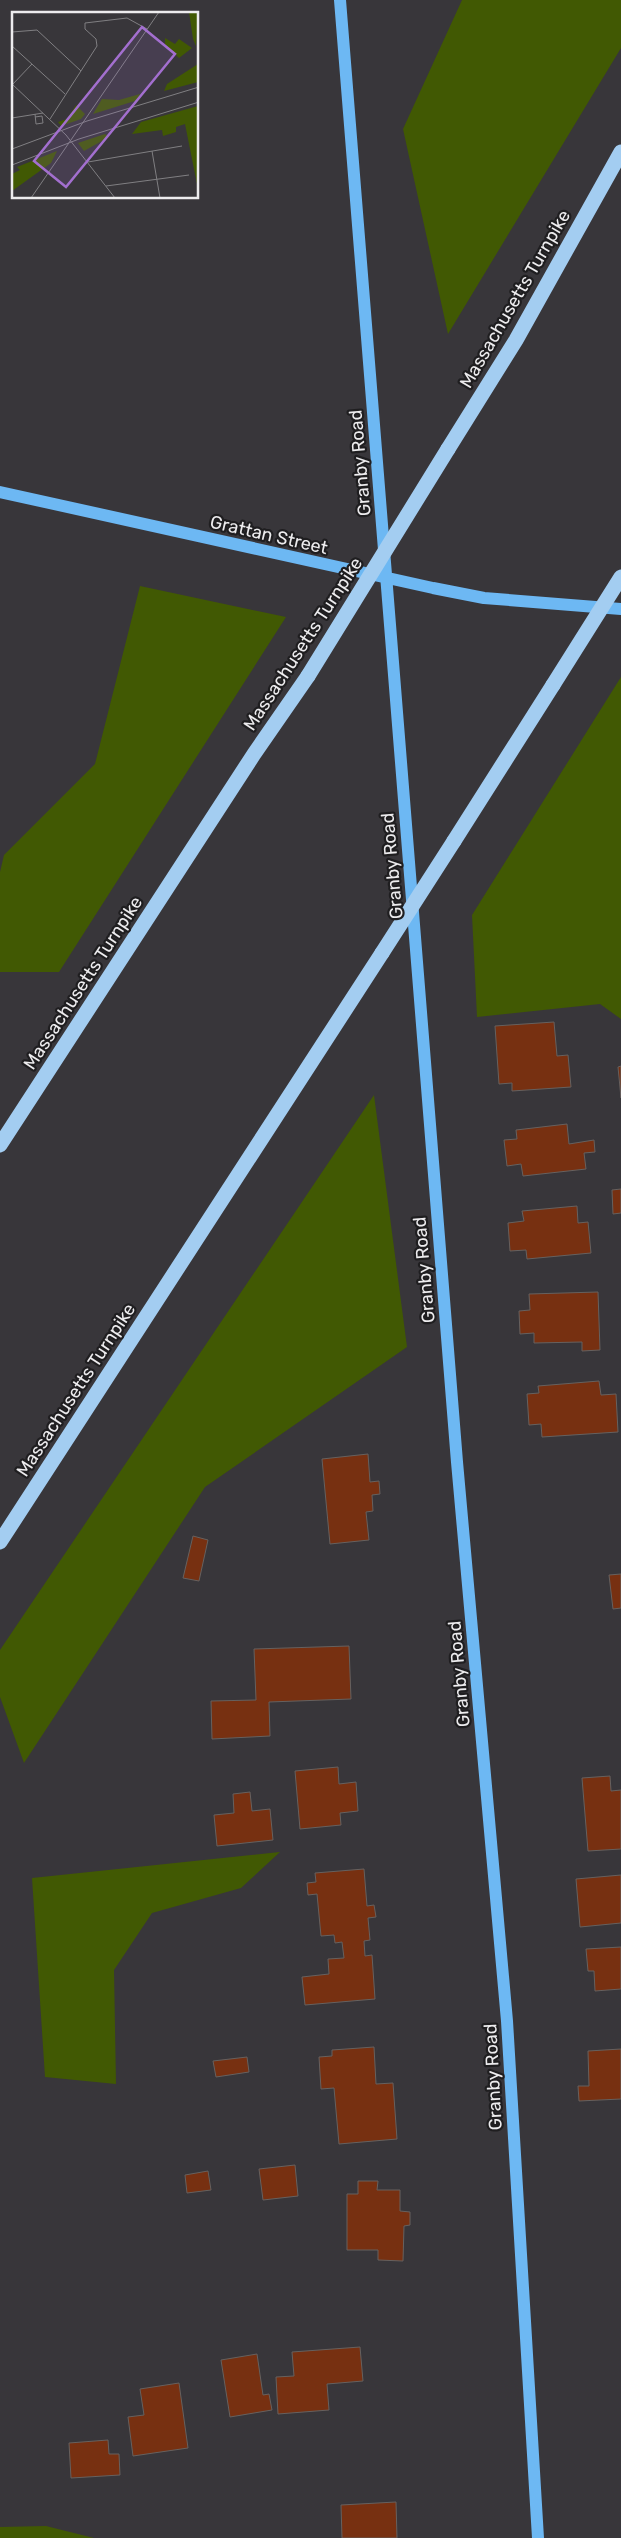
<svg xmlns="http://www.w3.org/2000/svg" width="621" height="2538" font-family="Rubik,sans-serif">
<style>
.green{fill:#415903}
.building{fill:#773011;stroke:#66615f}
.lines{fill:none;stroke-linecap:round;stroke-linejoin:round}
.major{stroke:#6db8f3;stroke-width:12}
.highway{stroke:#a3cdf1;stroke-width:15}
.highway-bridge{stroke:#a3cdf1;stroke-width:15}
.labels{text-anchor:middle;stroke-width:4.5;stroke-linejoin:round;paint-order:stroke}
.street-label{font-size:18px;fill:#edecee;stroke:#1f1e20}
.inset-road{fill:none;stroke:#807f82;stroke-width:1}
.view{fill:#a36fcf;fill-opacity:0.15;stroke:#a36fcf;stroke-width:2.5}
.inset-edge{fill:none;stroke:#edecee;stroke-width:2.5}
</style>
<rect width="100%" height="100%" fill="#38363a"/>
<path class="green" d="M462 0H621V48L448 334 403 129Z
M140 586 286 617 59 972H0V872L4 855 95 764Z
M621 677V1019L600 1004 477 1017 472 915Z
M374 1095 407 1347 205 1487 24 1763 0 1697V1650Z
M280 1852 241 1888 152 1913 114 1970 116 2084 45 2077 32 1878Z
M46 2526 94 2538H0V2527Z"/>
<path class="building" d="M554 1022 557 1056 568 1055 571 1087 512 1091V1083L499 1084 495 1026Z
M621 1066V1098L618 1067Z
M567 1124 569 1144 594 1140 595 1152 584 1153 586 1169 523 1176 521 1164 507 1166 504 1140 517 1139 516 1130Z
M621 1189V1213L613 1214 612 1190Z
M577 1206 578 1223 588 1222 591 1253 527 1259 526 1250 510 1251 508 1223 524 1221 522 1211Z
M598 1292 600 1350 582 1351V1342L534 1343V1333L520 1334 519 1311 530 1310 529 1294Z
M599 1381 601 1395 616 1394 618 1432 542 1437 541 1424 529 1425 527 1394 539 1393 538 1386Z
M368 1454 370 1482 379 1481 380 1494 372 1495 373 1511 366 1512 369 1540 330 1544 322 1459Z
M193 1536 208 1540 199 1581 183 1578Z
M621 1574V1608L613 1609 609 1575Z
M349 1646 351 1699 269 1702 270 1736 212 1739 211 1701 256 1700 254 1649Z
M338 1767 339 1784 356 1782 358 1811 340 1813 341 1825 300 1829 295 1771Z
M610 1776 611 1791 621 1790V1849L588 1851 582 1778Z
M250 1792 252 1811 270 1809 273 1840 217 1846 214 1815 234 1813 233 1794Z
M364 1869 367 1906 374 1905 376 1917 368 1918 370 1940 364 1941 365 1956 372 1955 375 1999 305 2005 302 1977 329 1974 328 1959 344 1958 342 1942 335 1943 334 1935 321 1936 317 1894 308 1895 307 1883 316 1882 315 1873Z
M621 1875V1923L580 1927 576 1879Z
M621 1947V1989L595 1991 594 1971H588L586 1949Z
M374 2047 376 2084 393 2083 397 2139 339 2144 334 2088 321 2089 319 2057 332 2056V2050Z
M621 2049V2099L579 2101 578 2086H589L588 2051Z
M247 2057 249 2072 216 2077 213 2061Z
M295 2165 298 2196 263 2200 259 2169Z
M208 2171 211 2190 187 2193 185 2175Z
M358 2181H378L377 2190H400V2211L410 2212V2225L404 2226 403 2261 378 2260V2250H347V2194H358Z
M360 2347 363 2381 327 2384 329 2410 278 2414 276 2377 294 2376 292 2352Z
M257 2354 263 2395 269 2394 272 2410 230 2417 221 2360Z
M179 2383 188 2448 133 2456 128 2417 144 2415 140 2389Z
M108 2440 109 2454H119L120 2475 71 2478 69 2443Z
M396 2502 397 2538H342L341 2505Z"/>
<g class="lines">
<path class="major" d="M340 0 457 1462 507 2021 538 2538
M0 492 433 588 484 598 621 609"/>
<path class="highway" d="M448 449 516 340 621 152
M454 841 553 685
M0 1145 254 754 308 676
M0 1542 382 953"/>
<path class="highway-bridge" d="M308 676 448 449
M553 685 621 577
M382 953 454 841"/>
</g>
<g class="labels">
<g class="street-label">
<text transform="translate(515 299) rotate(-60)" y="6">Massachusetts Turnpike</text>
<text transform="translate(360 463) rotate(-95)" y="6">Granby Road</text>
<text transform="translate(269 535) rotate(13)" y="6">Grattan Street</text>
<text transform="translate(303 644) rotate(-57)" y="6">Massachusetts Turnpike</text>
<text transform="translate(392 866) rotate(-95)" y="6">Granby Road</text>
<text transform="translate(83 983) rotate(-57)" y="6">Massachusetts Turnpike</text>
<text transform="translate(424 1270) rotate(-95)" y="6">Granby Road</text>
<text transform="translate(76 1390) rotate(-57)" y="6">Massachusetts Turnpike</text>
<text transform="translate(459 1674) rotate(-95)" y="6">Granby Road</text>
<text transform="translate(493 2077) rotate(-93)" y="6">Granby Road</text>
</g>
</g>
<g transform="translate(12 12)">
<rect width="186" height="186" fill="#38363a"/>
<path d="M177 0H186L184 34 181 27ZM153 26 163 32 167 27 180 36 167 46 153 32ZM186 52V70L152 79 155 72ZM128 82 126 88 81 102 90 87 107 88ZM64 93 73 102 69 107 49 114 46 110 55 107ZM186 94V177L173 112 164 115V120L151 124 150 118 120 122 129 110ZM93 122 97 125 72 139 66 131ZM45 139 39 151 0 179V162L8 158 5 155Z" fill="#415903"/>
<path class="inset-road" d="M0 20 25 18 69 59M0 34 53 82M0 72 54 123 103 186M0 73 20 52M23 102 24 112 31 111 30 104 23 105M0 106 31 101M38 107 85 34 84 27 73 17V11L115 6 135 17M0 137 75 109 187 75M140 139 148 186M76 150 170 134M0 153 67 127 187 90M94 174 177 163M19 186 147 0"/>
<path class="view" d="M130 15 163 42 54 175 22 149Z"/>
<rect width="186" height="186" class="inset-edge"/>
</g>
</svg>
